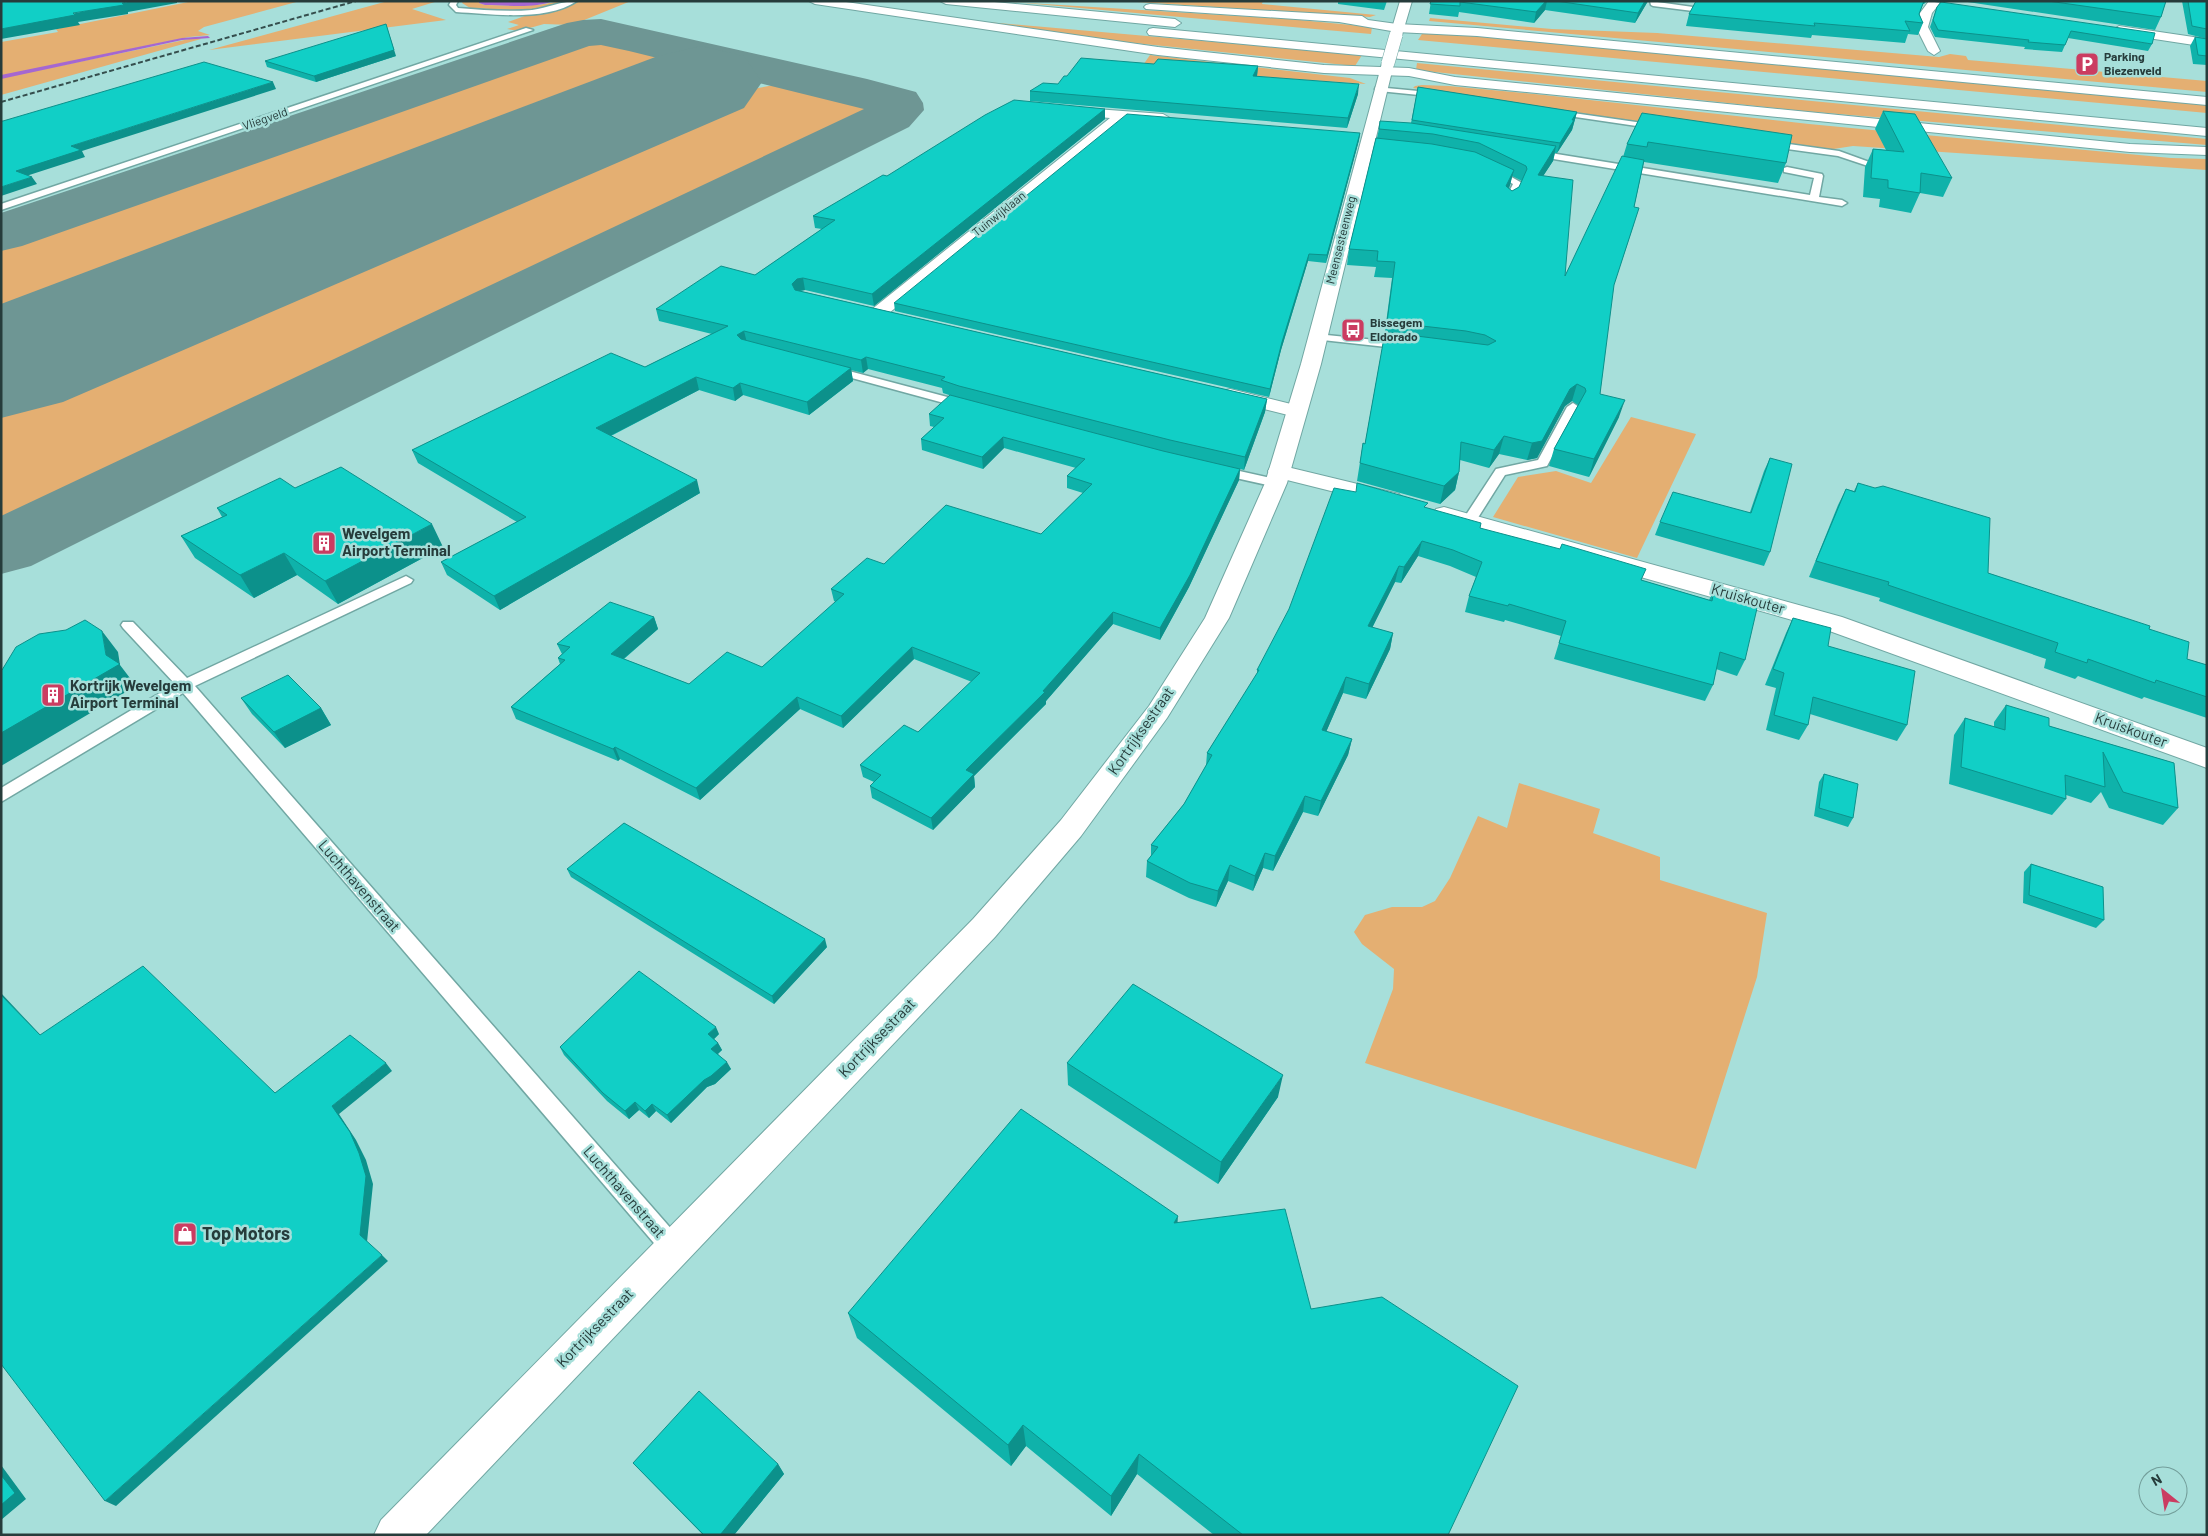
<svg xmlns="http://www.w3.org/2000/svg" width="2208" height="1536" font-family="Barlow,sans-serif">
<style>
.green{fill:#e4af72}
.water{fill:#a567d1}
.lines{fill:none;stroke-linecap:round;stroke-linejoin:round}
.stream{fill:#a567d1;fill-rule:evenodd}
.taxiway{fill:#6e9694;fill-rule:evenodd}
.runway{fill:#6e9694;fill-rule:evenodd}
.service-casing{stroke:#71a7a3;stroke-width:3}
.minor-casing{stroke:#71a7a3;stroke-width:2}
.primary-casing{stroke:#71a7a3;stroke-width:2}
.motorway-casing{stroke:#71a7a3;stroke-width:2}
.service{fill:#fff;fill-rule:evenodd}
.minor{fill:#fff;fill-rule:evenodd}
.primary{fill:#fff;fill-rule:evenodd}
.motorway{fill:#fff;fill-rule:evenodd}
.rail{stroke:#354e4d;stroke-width:2;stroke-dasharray:5 2.5;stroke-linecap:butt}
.primary-bridge-casing{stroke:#71a7a3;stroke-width:14;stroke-linecap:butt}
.primary-bridge{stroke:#fff;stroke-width:13}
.wall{fill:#0fb2aa;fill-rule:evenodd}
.shaded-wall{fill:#0c918b}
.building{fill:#11cfc6;stroke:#0c918b}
.labels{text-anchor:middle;stroke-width:5;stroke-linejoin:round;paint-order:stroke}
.far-poi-label{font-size:12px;font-weight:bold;fill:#263c3b;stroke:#a7dfda;text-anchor:start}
.far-street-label{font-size:12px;fill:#263c3b;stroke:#a7dfda}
.poi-label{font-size:15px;font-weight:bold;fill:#263c3b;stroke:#a7dfda;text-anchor:start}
.street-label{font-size:15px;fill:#263c3b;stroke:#a7dfda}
.near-poi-label{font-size:18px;font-weight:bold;fill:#263c3b;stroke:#a7dfda;text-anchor:start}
</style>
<rect width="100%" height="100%" fill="#a7dfda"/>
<path class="green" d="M193 1H300L204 27 198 31 210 35 189 37 1 76V42L58 32 56 29Z
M388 1H438L412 9 446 20 209 50Z
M463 1H479V3L485 5C501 5 517 6 532 5 544 5 555 1 567 1 538 16 501 9 470 8L462 3Z
M579 1H631L572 25 544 24 519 31 507 29 519 25 508 22 533 13 559 10Z
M1122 1H1263L1262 4 1376 15 1370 17Z
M1012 2 1289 19 1372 27 1371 34Z
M1430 18 1552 29 1657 33 1939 57 1950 54 1966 56 1968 60 2207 81V92L1429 21Z
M964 20 1362 55 1355 66 1115 41Z
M1438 33 2207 104V113L1418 40 1422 34Z
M199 37 201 39 1 95V78Z
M592 38 603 39 669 55 593 85 577 101 1 323V241L569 42Z
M1150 55 1350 78 1366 84 1141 68Z
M1417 63 2207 139V145L1803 111 1416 70Z
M774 85C792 84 858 93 866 110L864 116 855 123 1 533V409L758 88Z
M1422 85 1449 86 1544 95 1809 124 2171 158 2207 159V170L1853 146 1827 150 1413 88 1415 86Z
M1631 417 1696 434 1637 558 1493 517 1518 477 1556 471 1591 483Z
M1519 783 1600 809 1593 833 1660 857V880L1767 913 1757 977 1696 1169 1365 1063 1393 989 1394 969 1362 944 1354 932 1365 915 1392 907H1422L1435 901 1450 878 1478 816 1507 828Z"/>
<path class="water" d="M479 1H554C532 9 507 5 485 5L479 3Z"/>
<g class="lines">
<path class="stream" d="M208 36 210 38 182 40 1 79V75L182 38Z"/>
<path class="taxiway" d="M601 19 867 79 916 92 923 103 924 110 909 127 31 566 1 574V516L864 109 629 51 601 45 589 46 22 246 1 251V213L567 23 583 20Z"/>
<path class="runway" d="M701 46 744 56 762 82 744 108 63 402 1 418V304L658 56Z"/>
<g class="service-casing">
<path id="service" d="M451 1H458L456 5 458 8C482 10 507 12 532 10 547 8 562 1 577 1 546 22 491 14 456 12L449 5Z
M1650 1 1693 7 1696 9 1693 11 1653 6 1651 5Z
M526 28 533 30 1 210V204Z
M1376 87 1439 93 1443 95 1439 97 1379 91 1375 89Z
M1552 110 1657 125 1661 127 1657 129 1555 114 1551 112Z
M1768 141 1839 151 1872 163 1868 166 1838 156 1765 146V142Z
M1532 150 1810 195 1814 178 1784 172V168L1787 167 1822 174 1823 176 1819 197 1842 200 1847 203 1842 206 1529 155 1528 153Z
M1492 166 1522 183 1512 204H1506L1504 202 1513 184 1489 171 1488 169Z
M1317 334 1405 343 1411 346 1405 349 1313 339 1312 337 1313 335Z
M830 366 970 403 972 405 966 409 826 371 824 369 826 367Z
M1573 403 1579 407 1547 466 1505 475 1474 524H1464L1462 521 1496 469 1538 460 1567 407Z
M1217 466 1280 480 1282 483 1276 487 1213 473 1211 470 1213 467Z
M406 576 413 580 411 583 195 686 681 1240 684 1248 681 1256 673 1259 665 1256 183 693 1 802V788L175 684 123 628 121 625 123 622H133L187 678Z"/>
</g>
<g class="minor-casing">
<path id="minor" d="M1929 1 1940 3 1932 13 1928 27 1940 51 1934 55 1928 51 1916 27 1920 13Z
M2119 26 2207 39V47L2115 33 2113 30Z
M1069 107 1163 114 1170 118 1163 122 1125 119 883 318 877 319 871 318 868 314 871 310 1110 118 1064 114 1062 111 1064 108Z
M1230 389 1303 407 1306 411 1303 415 1296 417 1223 399 1220 395 1223 391Z
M1279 465 1399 494 1402 499 1399 504 1391 506 1271 476 1268 471 1271 466Z
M1444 507 1842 617 2207 748V768L1824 629 1436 519 1433 514 1436 509Z"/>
</g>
<g class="primary-casing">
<path id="primary" d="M1400 1H1412L1402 35 1396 39 1390 35Z
M1388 59 1394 63 1321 364 1287 483 1229 618 1167 718 1081 836 995 937 426 1535H374L381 1520 973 919 1061 820 1149 706 1205 618 1265 483 1301 364 1382 63Z"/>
</g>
<g class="motorway-casing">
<path id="motorway" d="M809 1H839L1158 47 1324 65 1409 68 1455 77 2130 144 2207 147V155L2130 152 1455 85 1409 76 1324 73 1158 55 815 4Z
M940 1H984L1175 19 1181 23 1175 27 946 4Z
M1150 4 1362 16 1368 20 1397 24 1477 28 2207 97V105L1477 36 1397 32 1339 22 1146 9 1144 7 1146 5Z
M1153 28 2207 128V136L1149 35 1147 32 1149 29Z"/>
</g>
<use href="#service" class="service"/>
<use href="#minor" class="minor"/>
<use href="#primary" class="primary"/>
<use href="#motorway" class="motorway"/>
<path class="rail" d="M1 102 356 1"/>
<g class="primary-bridge-casing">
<path id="primary-bridge" d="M1388 63 1396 35"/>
</g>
<use href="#primary-bridge" class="primary-bridge"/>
</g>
<path class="wall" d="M1338 1H1387L1384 10 1338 4Z
M1431 1H1648L1635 23 1545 10 1534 23 1459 12 1458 17 1429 14Z
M1696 1H1927L1924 4H1923L1919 14 1923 23 1918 35 1908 34 1905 43 1812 35 1811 38 1686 26 1689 14Z
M1961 1H2166L2161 17 2155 30Z
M2182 1H2207V39L2188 34Z
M1937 7 2152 44 2148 51 2068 38 2062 52 2024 49 2025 47 1935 37 1930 27Z
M2195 37 2207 39V65L2193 64 2190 46Z
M396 56 316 82 267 67 265 61Z
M1154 64 1258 66 1257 76 1358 94 1347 128 1030 101V91L1058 84Z
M1418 87 1577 112 1572 130 1557 153H1555L1553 161 1543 176 1565 276 1623 157 1627 144 1642 113 1786 163 1778 183 1644 162 1634 207V224L1613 287 1600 394 1619 417 1589 477 1549 466 1554 449 1578 405 1572 401 1565 406 1537 458 1527 460 1499 454 1489 468 1460 460 1459 472 1455 490 1440 504 1357 481 1363 443 1365 444 1384 338 1392 278 1374 277 1376 267 1347 265 1349 249 1377 138 1379 129 1411 123ZM1512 176 1522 181 1519 187 1512 191 1509 189 1510 185Z
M1105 109V119L874 306 805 290 800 291 1267 399 1265 412 1244 470 1240 469 1239 480 1189 587 1160 640 1113 624 1046 701V704L974 776 975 787 933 830 872 798 870 786 874 782 863 777 860 765 918 732 972 682 914 659 843 728 800 709 700 800 620 759 618 761 516 719 511 707 560 664 558 658 562 654 557 644 654 617 658 629 624 659 689 684 762 667 836 602 834 601 831 589 884 564 1041 534 1083 493 1067 488V476L1076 468 1004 448 983 469 922 450 921 439 934 427 930 426 929 414 955 397 943 393 942 388 868 369 863 373 851 370 853 381 809 415 743 395 735 401 699 390 611 436 700 493 500 610 447 575 441 562 517 522 418 463 412 450 645 367 712 334 659 321 656 309 755 275 822 229 815 228 813 216 887 176Z
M1883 111 1952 178 1943 197 1920 193 1911 213 1879 207 1880 199 1863 197 1865 167 1873 149 1886 150 1875 129Z
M1360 133 1359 140 1326 263 1308 261 1281 350 1269 397 895 311 894 303Z
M1770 458V552L1764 566 1655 535 1660 522 1750 512 1764 471Z
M1858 483 1988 573 2149 629 2187 659 2207 665V718L2144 697 2142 699 2078 676 2075 679 2044 668 2046 659 1879 601 1880 598 1809 577 1838 505 1846 489 1854 491Z
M295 488 443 547 338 604 297 575 254 598 195 558 181 536 222 517 217 508Z
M1427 508 1480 528 1641 580 1709 600 1714 590 1745 660 1737 676 1716 669 1713 685 1705 701 1554 659 1561 636 1505 620 1504 622 1465 612 1469 596 1476 577 1450 566 1418 556 1401 583 1395 582 1372 628 1393 633 1390 649 1366 699 1343 693 1326 732 1352 739 1348 755 1318 816 1303 812 1273 871 1263 868 1253 891 1228 881 1216 907 1189 898 1146 877 1147 861 1151 856V845L1184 804 1206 766 1207 753 1257 674V670Z
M1793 618 1828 646 1907 725 1897 741 1810 714 1808 725 1799 740 1766 730 1776 688 1765 685 1786 633Z
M241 698 321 708 331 725 285 748 252 714Z
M2006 705 2049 726 2174 763 2178 808 2163 825 2109 808 2101 792 2091 803 2066 795V799L2052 815 1949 784 1954 735 1965 718 1994 727V722Z
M1824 774 1853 818 1848 827 1814 816 1819 782Z
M2031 864 2104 920 2096 928 2023 903 2024 872Z
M567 869 827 947 774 1004 571 877Z
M719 1034 714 1039 718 1043 722 1050 718 1054 731 1069 715 1084 707 1087 671 1123 656 1111 649 1118 639 1110 629 1119 607 1101 564 1055 560 1047Z
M1067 1063 1278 1097 1218 1184 1068 1085Z
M1178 1223 1311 1309 1448 1535H1214L1137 1474 1111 1516 1026 1446 1011 1466 857 1338 848 1313Z
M633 1463 778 1464 784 1474 734 1535H703Z"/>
<path class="shaded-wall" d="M132 1H177V3L128 12V14L78 22 80 25 1 39V29Z
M1546 1H1547L1545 10 1534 23 1536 12Z
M1645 1H1648L1635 23 1638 13Z
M386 24 396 56 316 82 314 76Z
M1258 66 1257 76H1253Z
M273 82 276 89 82 151 85 157 20 178 16 171 71 146Z
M1359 84 1358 94 1347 128 1348 118Z
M1105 109V119L874 306 872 294Z
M1577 112 1572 130 1557 153 1560 143Z
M1360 133 1359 140 1326 263 1327 255Z
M1556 146 1553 161 1534 190 1538 175Z
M1514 170 1510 185 1502 201 1506 186Z
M32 177 37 184 1 196V187Z
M1309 254 1308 261 1281 350 1269 397 1270 389 1282 342Z
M803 278 805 290 799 291 794 296 792 284 797 279Z
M744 331 747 343 740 348 737 335Z
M866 357 868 369 863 373 861 360Z
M851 368 853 381 809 415 807 402Z
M696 377 699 390 600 441 596 428Z
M740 383 743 395 735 401 733 388Z
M1577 384 1572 401 1565 406 1537 458 1527 460 1532 443 1570 389Z
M1267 399 1265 412 1244 470 1245 457Z
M1625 400 1619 417 1589 477 1594 459Z
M1504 436 1499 454 1489 468 1494 450Z
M1003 437 1004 448 983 469 982 457Z
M1240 469 1239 480 1189 587 1160 640V628Z
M1459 472 1455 490 1440 504 1444 486Z
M697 480 700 493 500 610 494 596Z
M432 524 443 547 338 604 325 581Z
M1422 541 1418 556 1401 583 1404 567Z
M284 553 297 575 254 598 240 575Z
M1399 566 1395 582 1365 642 1368 626Z
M1113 612V624L1046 701V704L974 776 975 787 933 830 931 818 966 770 1043 691Z
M654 617 658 629 615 666 611 654Z
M102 631 118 652 120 665 136 686 1 766V733L106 655Z
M1393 633 1390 649 1366 699 1369 684Z
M912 647 914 659 843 728 841 716Z
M1346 677 1343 693 1320 746 1322 730Z
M797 697 800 709 700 800 696 788Z
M321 708 331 725 285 748 274 732Z
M1352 739 1348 755 1318 816 1321 801Z
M615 747 620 759 618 761 613 749Z
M1305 796 1303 812 1273 871 1275 856Z
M1265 853 1263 868 1253 891 1255 876Z
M1230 865 1228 881 1216 907 1218 891Z
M825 939 827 947 774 1004 772 996Z
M1 993 48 1043 40 1035 1 995Z
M716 1027 719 1034 711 1042 708 1034Z
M718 1043 722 1050 714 1057 711 1049Z
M727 1062 731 1069 715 1084 707 1087 671 1123 667 1115 704 1080Z
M386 1063 392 1071 339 1114 356 1140 366 1160 373 1184 367 1242 360 1235 332 1106Z
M1283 1075 1278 1097 1218 1184 1221 1162Z
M635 1102 639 1110 629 1119 625 1111Z
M652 1104 656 1111 649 1118 645 1111Z
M1178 1216 1176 1243 1174 1223Z
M382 1255 388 1261 116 1506 105 1501Z
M1023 1425 1026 1446 1011 1466 1008 1445Z
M1139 1454 1137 1474 1111 1516V1496Z
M778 1464 784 1474 734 1535H720Z
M1 1465 26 1499 1 1520Z"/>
<path class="building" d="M1 1H132L122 3 124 5 73 13 75 15 1 29Z
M1431 1H1546L1536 12 1460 2V6L1430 4Z
M1556 1H1645L1638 13Z
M1696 1H1924L1919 14 1923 23 1905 21 1910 31 1814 23 1815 26 1689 14Z
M2048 1H2166L2161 17Z
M2188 1H2207V29L2192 26Z
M1941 2 2155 33 2152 44 2071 31 2065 45 2028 42 2029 40 1938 30 1933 20 1937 7Z
M386 24 394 50 314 76 265 61Z
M2195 37 2207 39V56L2198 55Z
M1081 58 1154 64 1158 59 1258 66 1253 76 1359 84 1348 118 1030 91 1043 83 1058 84 1064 76H1067Z
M204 62 273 82 71 146 81 150 16 171 32 177 1 187V121H3Z
M1418 87 1577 112 1572 120H1574L1560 143 1412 120Z
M1014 100 1105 109 872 294 803 278 797 279 792 284 795 290 1267 399 1245 457 1170 440 959 386 941 380 945 377 866 357 861 360 744 331 737 335 741 339 851 368 807 402 740 383 733 388 696 377 596 428 697 480 494 596 441 562 526 517 412 450 611 353 645 367 728 326 656 309 721 266 755 275 835 220 813 216 883 175 887 176 985 115Z
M1883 111 1915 114 1952 178 1921 173 1920 193 1888 188V180L1871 178 1873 149 1904 152Z
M1642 113 1792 135 1786 163 1648 142 1647 147 1627 144Z
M1127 114 1360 133 1327 255 1309 254 1282 342 1270 389 894 303Z
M1380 121 1411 123 1556 146 1538 175 1573 180 1565 276 1622 156 1644 160 1634 207 1639 208 1614 285 1600 394 1625 400 1594 459 1554 449 1586 391 1585 388 1577 384 1570 389 1542 441 1532 443 1504 436 1494 450 1461 442 1459 472 1444 486 1360 463 1363 443 1365 444 1385 332 1488 345 1496 341 1485 335 1466 331 1387 322 1395 262 1377 261 1378 251 1349 249 1376 138 1432 144 1475 152 1514 170 1506 186 1512 191 1519 187 1527 169 1526 166 1479 143 1433 134 1379 129Z
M950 395 1163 451 1240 469 1190 575 1160 628 1113 612 1043 691 1045 692 966 770 974 774 931 818 870 786 881 775 860 765 904 725 918 732 980 673 912 647 841 716 797 697 696 788 615 747 613 749 511 707 565 660 558 658 570 647 557 644 610 602 654 617 611 654 689 684 727 652 762 667 844 594 831 589 867 558 884 564 946 505 1041 534 1092 484 1067 476 1085 459 1003 437 982 457 921 439 944 418 929 414Z
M1770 458 1792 464 1770 552 1660 522 1673 492 1751 513Z
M341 467 432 524 325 581 284 553 240 575 181 536 227 515 217 508 280 478 295 488Z
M1357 483 1428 503 1424 507 1481 523 1480 528 1560 549 1562 544 1646 569 1641 580 1712 601 1714 590 1758 604 1745 660 1720 652 1713 685 1559 643 1566 621 1509 604 1508 606 1469 596 1482 562 1453 550 1422 541 1404 567 1399 566 1368 626 1393 633 1369 684 1346 677 1322 730 1352 739 1321 801 1305 796 1275 856 1265 853 1255 876 1230 865 1218 891 1190 883 1147 861 1158 847 1151 845 1184 804 1212 755 1207 753 1259 670H1257L1289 609 1334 488 1356 492Z
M1858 483 1875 488 1883 486 1990 518 1988 573 2150 626 2149 629 2189 642 2187 659 2207 665V697L2156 680 2155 683 2088 659 2087 663 2055 652 2058 643 1888 585 1889 582 1816 561 1846 489 1855 492Z
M1793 618 1831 628 1828 646 1915 671 1907 725 1813 697 1808 725 1774 715 1784 673 1773 669Z
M85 620 102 631 106 655 120 664 1 733V671L2 670 16 647 39 634 66 630Z
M288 675 321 708 274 732 241 698Z
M2006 705 2049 718V726L2174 763 2178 808 2123 792 2103 752 2105 787 2065 775 2066 799 1961 767 1965 718 2005 730Z
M1824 774 1858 784 1853 818 1819 808Z
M624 823 825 939 772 996 567 869Z
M2031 864 2103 887 2104 920 2029 895Z
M143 966 275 1093 350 1035 386 1063 332 1106 350 1132 359 1153 366 1176 360 1235 382 1255 105 1501 1 1364V995L40 1035Z
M639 971 716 1027 708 1034 718 1043 711 1049 727 1062 711 1076 704 1080 667 1115 652 1104 645 1111 635 1102 625 1111 603 1093 560 1047Z
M1133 984 1283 1075 1221 1162 1067 1063Z
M1021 1109 1178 1216 1174 1223 1285 1209 1311 1309 1382 1297 1518 1386 1448 1535H1243L1139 1454 1111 1496 1023 1425 1008 1445 848 1313Z
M699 1391 778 1464 720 1535H704L633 1463Z
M1 1475 15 1493 1 1505Z"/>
<defs>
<g id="parking-square" transform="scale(1.25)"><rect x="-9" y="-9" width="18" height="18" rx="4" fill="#cb3c61" stroke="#a7dfda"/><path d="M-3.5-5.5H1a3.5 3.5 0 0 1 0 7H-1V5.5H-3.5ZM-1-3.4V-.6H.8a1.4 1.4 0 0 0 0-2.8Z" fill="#fff"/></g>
<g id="bus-square" transform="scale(1.25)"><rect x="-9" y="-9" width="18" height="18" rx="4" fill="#cb3c61" stroke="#a7dfda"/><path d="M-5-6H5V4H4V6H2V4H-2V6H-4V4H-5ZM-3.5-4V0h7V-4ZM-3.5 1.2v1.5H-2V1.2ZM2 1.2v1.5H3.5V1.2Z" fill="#fff"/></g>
<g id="building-square" transform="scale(1.25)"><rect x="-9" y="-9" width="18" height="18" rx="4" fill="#cb3c61" stroke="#a7dfda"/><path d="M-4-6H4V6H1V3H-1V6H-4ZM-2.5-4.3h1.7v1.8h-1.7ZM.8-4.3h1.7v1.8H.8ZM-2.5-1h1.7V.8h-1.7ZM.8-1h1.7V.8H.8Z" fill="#fff"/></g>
<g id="shop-square" transform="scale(1.25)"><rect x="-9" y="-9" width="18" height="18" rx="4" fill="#cb3c61" stroke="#a7dfda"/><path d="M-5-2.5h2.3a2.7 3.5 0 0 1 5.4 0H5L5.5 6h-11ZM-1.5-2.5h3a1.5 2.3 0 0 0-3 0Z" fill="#fff"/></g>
</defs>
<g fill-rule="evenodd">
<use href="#parking-square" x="2087" y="64"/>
<use href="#bus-square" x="1353" y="330"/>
<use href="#building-square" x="324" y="543"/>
<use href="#building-square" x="53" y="695"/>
<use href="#shop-square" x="185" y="1234"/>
</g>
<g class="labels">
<g class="far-poi-label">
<text x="2104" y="61">Parking<tspan x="2104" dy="14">Biezenveld</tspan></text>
<text x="1370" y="327">Bissegem<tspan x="1370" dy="14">Eldorado</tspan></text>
</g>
<g class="far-street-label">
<text transform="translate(265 119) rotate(-19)" y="4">Vliegveld</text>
<text transform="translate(999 214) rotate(-39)" y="4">Tuinwijklaan</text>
<text transform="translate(1341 240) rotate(-76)" y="4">Meensesteenweg</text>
</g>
<g class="poi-label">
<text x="342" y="539">Wevelgem<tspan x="342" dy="17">Airport Terminal</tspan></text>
<text x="70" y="691">Kortrijk Wevelgem<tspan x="70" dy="17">Airport Terminal</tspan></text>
</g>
<g class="street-label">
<text transform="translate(1748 599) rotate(16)" y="5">Kruiskouter</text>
<text transform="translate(2131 730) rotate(20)" y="5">Kruiskouter</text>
<text transform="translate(1141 731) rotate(-55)" y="5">Kortrijksestraat</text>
<text transform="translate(359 886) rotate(49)" y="5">Luchthavenstraat</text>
<text transform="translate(877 1038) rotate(-46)" y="5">Kortrijksestraat</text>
<text transform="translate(624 1192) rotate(49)" y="5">Luchthavenstraat</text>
<text transform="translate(595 1328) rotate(-46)" y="5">Kortrijksestraat</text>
</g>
<g class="near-poi-label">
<text x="202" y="1240">Top Motors</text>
</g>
</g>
<rect width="2208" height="1536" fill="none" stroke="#263c3b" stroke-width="5"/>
<g transform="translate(2163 1491) rotate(330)"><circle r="24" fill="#a7dfda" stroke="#739e9a"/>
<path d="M0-4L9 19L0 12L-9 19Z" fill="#cb3c61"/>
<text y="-8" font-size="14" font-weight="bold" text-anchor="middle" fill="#263c3b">N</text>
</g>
</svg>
